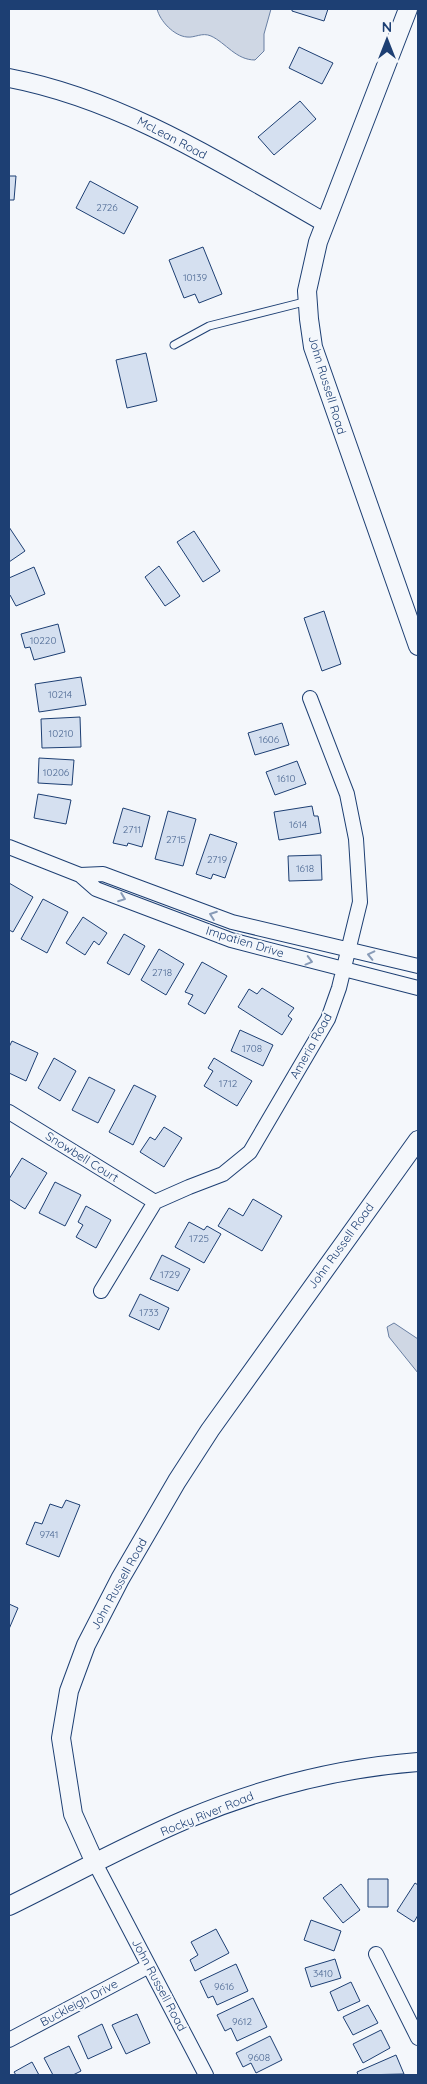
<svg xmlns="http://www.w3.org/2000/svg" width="427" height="2084" font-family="Quicksand,sans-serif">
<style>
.water{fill:#cfd7e4;stroke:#687fa3}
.building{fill:#d5e0f0;stroke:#1d3f73}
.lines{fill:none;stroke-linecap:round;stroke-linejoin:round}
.service-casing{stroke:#1d3f73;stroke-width:9}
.minor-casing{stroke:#1d3f73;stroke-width:16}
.tertiary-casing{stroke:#1d3f73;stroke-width:20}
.service{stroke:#f4f7fb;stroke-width:7}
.minor{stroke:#f4f7fb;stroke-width:14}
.tertiary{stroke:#f4f7fb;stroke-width:18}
.oneway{stroke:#889bb7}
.labels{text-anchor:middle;stroke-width:4;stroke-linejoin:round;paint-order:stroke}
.number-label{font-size:10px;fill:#4b6792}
.street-label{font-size:12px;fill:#1d3f73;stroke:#f4f7fb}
</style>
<rect width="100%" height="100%" fill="#f4f7fb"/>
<path class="water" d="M157 9H271L264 34V51L255 60C236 60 226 43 211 36 202 32 195 38 187 37 174 36 160 21 157 9Z
M394 1323 418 1339V1373L389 1337 387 1327Z"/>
<path class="building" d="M292 9H328L324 21 292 11Z
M299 47 333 63 322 84 289 68Z
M300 101 316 119 274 155 258 137Z
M9 176H16L14 200H9Z
M90 181 138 207 124 234 76 208Z
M203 247 222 294 199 303 195 294 184 298 169 260Z
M146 353 157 401 127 408 116 360Z
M9 527 25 551 9 562Z
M194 531 220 571 203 582 177 542Z
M159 566 180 596 165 606 145 577Z
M34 567 45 594 16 606 10 595H9V578Z
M324 611 341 664 322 671 304 618Z
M58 624 65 652 34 660 30 647 25 648 21 634Z
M81 677 86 705 39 712 35 684Z
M80 717 81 747 42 748 41 719Z
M282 723 289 745 255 755 248 733Z
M39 758 74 760 72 785 38 783Z
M297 761 306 784 275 795 266 772Z
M38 794 71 800 66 824 34 818Z
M312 806 314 816H318L321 833 279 840 274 812Z
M123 808 150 816 142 847 128 843 127 846 113 843Z
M168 811 196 819 183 866 155 859Z
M210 834 237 843 225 878 213 874 211 879 196 874Z
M321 855 322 880 289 881 288 856Z
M9 883 33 897 13 932 9 930Z
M43 899 68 912 47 953 21 939Z
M83 917 107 933 99 945 94 941 85 955 66 943Z
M124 934 145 946 129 975 107 963Z
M159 949 184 964 166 995 141 980Z
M202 962 227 976 205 1014 188 1004 193 995 185 992Z
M262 988 294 1008 288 1016 292 1019 282 1035 238 1007 249 989 257 994Z
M240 1030 273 1045 263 1066 231 1051Z
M12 1041 38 1053 26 1081 9 1073V1047Z
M54 1058 76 1071 60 1101 38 1088Z
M214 1058 252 1081 237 1106 204 1086 213 1071 208 1068Z
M89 1077 115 1090 98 1123 72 1110Z
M134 1085 156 1096 133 1145 109 1132Z
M164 1127 182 1138 164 1167 140 1152 150 1137 155 1140Z
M22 1158 47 1173 25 1209 9 1199V1179Z
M55 1182 81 1195 65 1226 39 1213Z
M253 1199 282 1216 262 1251 218 1226 229 1208 243 1216Z
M86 1206 111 1220 96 1248 76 1237 83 1225 78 1222Z
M189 1222 204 1230 207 1226 221 1234 204 1263 175 1247Z
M162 1255 190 1269 178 1291 150 1279Z
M140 1294 169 1308 159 1330 129 1316Z
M66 1500 80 1505 59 1557 26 1544 35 1522 42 1524 50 1504 62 1508Z
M9 1604 18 1608 9 1629Z
M368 1879H388V1907H368Z
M415 1883 418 1885V1915L414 1922 397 1911Z
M341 1884 360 1910 343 1923 323 1898Z
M311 1920 341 1931 334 1951 304 1940Z
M216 1929 229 1953 195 1971 190 1960 198 1955 191 1942Z
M335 1959 341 1978 311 1987 305 1968Z
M236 1964 248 1991 217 2005 213 1996 208 1998 200 1981Z
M351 1982 360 2001 338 2011 330 1992Z
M253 1998 267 2027 237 2041 231 2028 225 2031 217 2015Z
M368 2005 378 2023 353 2035 343 2017Z
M137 2014 150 2043 126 2054 112 2025Z
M102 2024 112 2048 88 2059 78 2036Z
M381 2030 390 2048 363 2063 353 2044Z
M270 2036 282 2060 256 2073 251 2063 243 2067 236 2053Z
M69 2046 81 2071 73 2075H53L44 2058Z
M396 2055 404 2074 358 2075 357 2072Z
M32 2062 39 2075H16L14 2072Z"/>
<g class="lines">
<g class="service-casing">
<path id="service" d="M174 345 209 326 308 301"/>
</g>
<g class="minor-casing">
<path id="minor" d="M9 847 80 875 96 889 231 940 418 988
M80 875 103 874 232 922 418 966
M9 1112 155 1202
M101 1291 155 1202 189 1187 223 1174 250 1152 328 1019 339 988 360 902 356 839 347 794 310 698
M95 1863 206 2075
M376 1954 418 2038
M9 2040 149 1966"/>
</g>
<g class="tertiary-casing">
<path id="tertiary" d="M408 9 318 242 307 291 309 319 313 347 418 646
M9 78C124 100 224 165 324 222
M95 1863 73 1814 61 1738 69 1691 86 1645 120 1579 177 1481 210 1430 418 1140
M9 1906C68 1877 126 1845 187 1819 261 1788 338 1768 418 1762"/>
</g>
<use href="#service" class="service"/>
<use href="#minor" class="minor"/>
<use href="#tertiary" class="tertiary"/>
</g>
<defs><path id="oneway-chevron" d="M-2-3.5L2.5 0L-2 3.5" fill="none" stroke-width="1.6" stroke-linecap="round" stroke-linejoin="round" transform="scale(1.25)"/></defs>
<g class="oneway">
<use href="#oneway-chevron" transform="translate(122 898) rotate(21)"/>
<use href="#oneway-chevron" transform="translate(213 915) rotate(-160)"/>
<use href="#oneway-chevron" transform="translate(371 955) rotate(-167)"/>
<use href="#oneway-chevron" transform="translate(309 961) rotate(15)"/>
</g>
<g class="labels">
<g class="number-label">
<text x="107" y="211">2726</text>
<text x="195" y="281">10139</text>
<text x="43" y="644">10220</text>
<text x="60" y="698">10214</text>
<text x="61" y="737">10210</text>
<text x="269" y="743">1606</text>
<text x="56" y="776">10206</text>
<text x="286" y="782">1610</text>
<text x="298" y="828">1614</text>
<text x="132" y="833">2711</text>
<text x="176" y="843">2715</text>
<text x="217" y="863">2719</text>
<text x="305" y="872">1618</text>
<text x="162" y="976">2718</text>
<text x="252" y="1052">1708</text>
<text x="228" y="1087">1712</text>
<text x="199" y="1242">1725</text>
<text x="170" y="1278">1729</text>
<text x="149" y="1316">1733</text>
<text x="49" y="1538">9741</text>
<text x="323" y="1977">3410</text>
<text x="224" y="1990">9616</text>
<text x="242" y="2025">9612</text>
<text x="259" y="2061">9608</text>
</g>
<g class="street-label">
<text transform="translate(172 138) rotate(28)" y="4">McLean Road</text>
<text transform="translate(327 385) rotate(73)" y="4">John Russell Road</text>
<text transform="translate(245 942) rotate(17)" y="4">Impatien Drive</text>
<text transform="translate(311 1046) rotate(-61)" y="4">Ameria Road</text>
<text transform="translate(82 1157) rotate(32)" y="4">Snowbell Court</text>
<text transform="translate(341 1246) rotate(-54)" y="4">John Russell Road</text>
<text transform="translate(119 1584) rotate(-61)" y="4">John Russell Road</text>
<text transform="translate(207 1814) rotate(-22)" y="4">Rocky River Road</text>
<text transform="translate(159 1985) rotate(62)" y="4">John Russell Road</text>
<text transform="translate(79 2003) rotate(-28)" y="4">Buckleigh Drive</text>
</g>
</g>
<rect width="427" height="2084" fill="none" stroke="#1d3f73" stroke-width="20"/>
<g transform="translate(387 40)" stroke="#f4f7fb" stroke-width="4" paint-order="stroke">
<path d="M0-4L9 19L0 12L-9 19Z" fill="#1d3f73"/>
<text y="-8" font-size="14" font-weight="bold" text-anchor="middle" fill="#1d3f73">N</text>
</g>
</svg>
